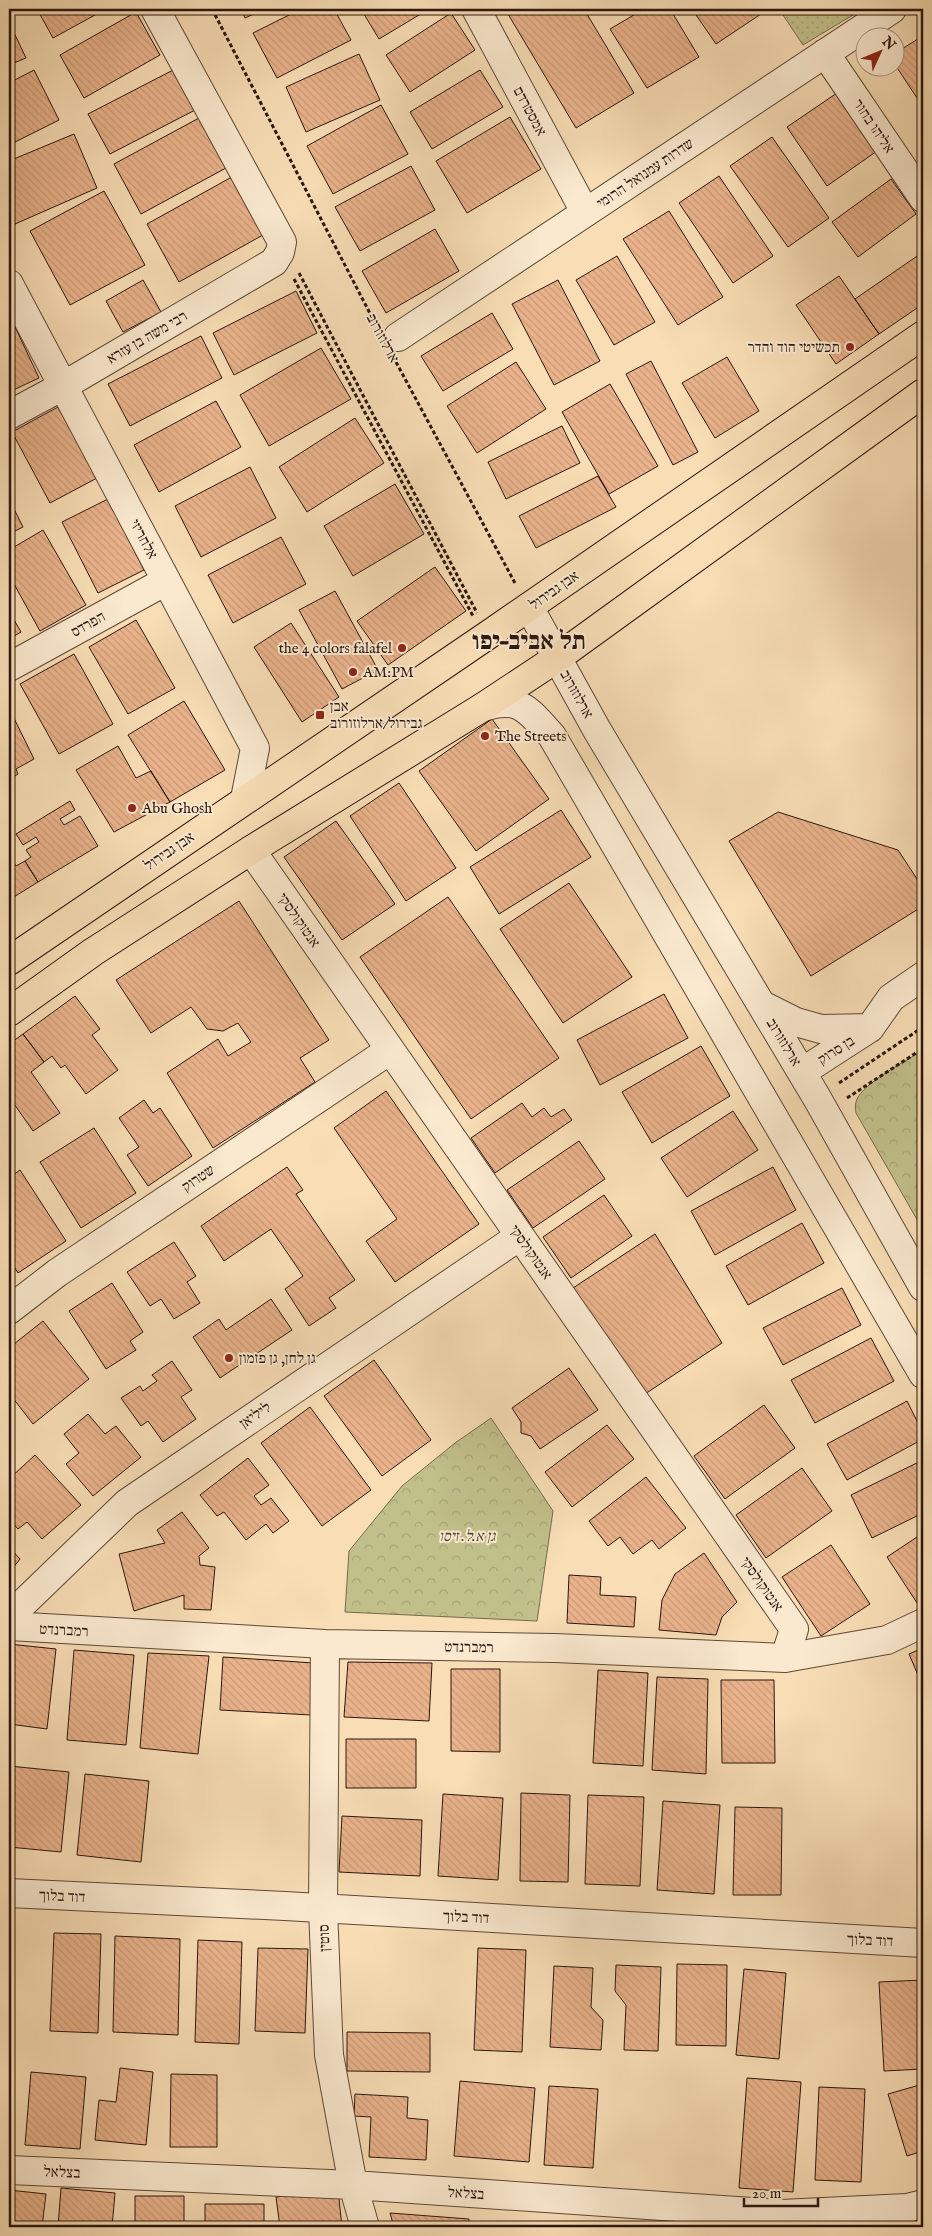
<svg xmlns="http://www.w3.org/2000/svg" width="932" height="2236" font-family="'IM FELL English','Frank Ruhl Libre',serif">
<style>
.forest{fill:url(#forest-crowns);stroke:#766b4d}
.garden{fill:url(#garden-dots);stroke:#766b4d}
.building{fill:url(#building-back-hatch);stroke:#2a160f}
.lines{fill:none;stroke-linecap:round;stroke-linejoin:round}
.minor-casing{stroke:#5e4838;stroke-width:30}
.major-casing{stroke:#2a160f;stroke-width:30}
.path{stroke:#2a160f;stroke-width:3;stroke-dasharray:4 2.5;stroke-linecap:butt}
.minor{stroke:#fae9cf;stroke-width:28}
.major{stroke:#f8ddb5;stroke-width:28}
.poi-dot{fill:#8f2418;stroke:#fae9cf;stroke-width:2}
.labels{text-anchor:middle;stroke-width:4;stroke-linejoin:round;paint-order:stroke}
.street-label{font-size:15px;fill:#2a160f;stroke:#fae9cf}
.poi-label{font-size:15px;fill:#2a160f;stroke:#fae9cf;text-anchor:start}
.park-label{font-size:15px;font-style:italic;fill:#574934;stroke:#fae9cf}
.town-label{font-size:25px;font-weight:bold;fill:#2a160f;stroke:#fae9cf}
</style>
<defs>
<pattern id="forest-crowns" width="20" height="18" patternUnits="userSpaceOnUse" patternTransform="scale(1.25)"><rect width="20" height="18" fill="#c1c08b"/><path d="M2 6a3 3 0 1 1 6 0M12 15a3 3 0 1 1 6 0" fill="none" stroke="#a6a477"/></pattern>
<pattern id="garden-dots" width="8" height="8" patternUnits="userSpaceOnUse" patternTransform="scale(1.25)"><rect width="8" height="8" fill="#c1c08b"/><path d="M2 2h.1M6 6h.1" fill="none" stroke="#a6a477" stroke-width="1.8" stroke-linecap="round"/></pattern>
<pattern id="building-back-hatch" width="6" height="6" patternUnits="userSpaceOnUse" patternTransform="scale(1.25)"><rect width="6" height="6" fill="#eab38b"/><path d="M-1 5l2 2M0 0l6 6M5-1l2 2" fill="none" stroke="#c99977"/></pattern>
</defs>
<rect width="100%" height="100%" fill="#f8ddb5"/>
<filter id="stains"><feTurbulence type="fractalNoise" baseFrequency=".004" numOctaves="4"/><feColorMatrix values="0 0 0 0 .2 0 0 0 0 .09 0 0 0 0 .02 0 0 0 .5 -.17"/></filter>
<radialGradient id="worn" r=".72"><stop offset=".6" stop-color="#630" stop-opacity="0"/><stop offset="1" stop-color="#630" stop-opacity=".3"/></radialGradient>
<path class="forest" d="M923 1050V1230L856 1113C855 1107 855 1103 858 1097 870 1079 905 1062 923 1050Z
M491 1418 553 1511 537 1621 345 1612 349 1551 402 1486 455 1443Z"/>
<path class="garden" d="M779 9H863L803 45Z"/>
<path class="building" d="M37 9H106L53 38Z
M241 9H265L245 18Z
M301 9H334L351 40 277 78 253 33Z
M361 9H429L379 39Z
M505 9H584L634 93 576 128Z
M644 9H670L699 57 647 88 610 29Z
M692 9H762L764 12 716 44Z
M136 12 160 55 84 98 60 55Z
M451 13 475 50 410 92 386 55Z
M9 22 26 58 9 65Z
M921 37 923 41V107L894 63V54Z
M359 54 380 100 306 132 286 87Z
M177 68 199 108 110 154 88 114Z
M34 70 59 120 9 145V83Z
M480 70 503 107 432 149 410 112Z
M837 93 877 151 827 186 787 127Z
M381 105 408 154 333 194 307 146Z
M510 117 541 169 467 213 436 161Z
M199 118 226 168 141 214 114 164Z
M74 134 97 188 15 224 9 209V161Z
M772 137 829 218 788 247 730 166Z
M411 166 435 210 360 251 335 207Z
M239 173 270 231 179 282 147 224Z
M719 176 773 256 733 283 679 203Z
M891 179 916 214 858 257 832 222Z
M104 191 145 265 70 305 30 231Z
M669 211 723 297 678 325 623 239Z
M435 229 459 271 386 313 362 271Z
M923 252V304L879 334 855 299Z
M617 256 655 322 614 345 576 280Z
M839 276 879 334 836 364 796 305Z
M143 280 161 312 123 332 106 301Z
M558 280 600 361 554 385 512 304Z
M296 291 317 333 234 375 213 333Z
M492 313 513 349 443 391 421 356Z
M9 314 39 378 9 392Z
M201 336 222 378 130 426 108 384Z
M321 348 351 399 269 446 240 395Z
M727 357 759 411 715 438 682 383Z
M651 361 698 452 673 465 626 374Z
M516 362 546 409 477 453 447 406Z
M610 384 658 466 609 494 562 412Z
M216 401 241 447 159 492 134 445Z
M58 407 97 478 50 503 12 432Z
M355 418 384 463 307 512 279 467Z
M562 426 580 463 506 499 488 462Z
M250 467 276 518 201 557 175 506Z
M598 476 616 507 536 548 519 516Z
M395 484 424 534 353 576 324 526Z
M9 499 23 527 9 534Z
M108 499 144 570 98 593 62 522Z
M43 530 86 605 40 631 9 575V550Z
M281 537 306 584 233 623 208 575Z
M435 567 466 611 388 665 357 621Z
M335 591 378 670 342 689 299 610Z
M9 611 21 632 9 639Z
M136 620 175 688 128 714 89 647Z
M291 623 339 697 302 722 254 647Z
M74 654 113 724 59 754 20 684Z
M184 701 225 770 170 802 128 735Z
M9 708 34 759 16 769 18 774 9 780Z
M492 719 549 799 476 851 419 771Z
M118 746 136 778 151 771 170 802 114 832 76 770Z
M399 783 456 868 406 901 350 816Z
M70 801 75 810 60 819 64 825 80 816 98 846 38 882 25 861 31 857 26 850 39 842 36 837 23 845 16 834Z
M561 810 591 857 499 914 470 867Z
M778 812 898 850 923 888V906L811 976 729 841Z
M336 821 395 904 342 940 284 857Z
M9 855 16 866 25 861 38 882 9 900Z
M569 883 632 977 563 1023 500 929Z
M448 897 559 1058 471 1119 360 957Z
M239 901 329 1040 300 1058 315 1082 213 1148 167 1073 218 1039 228 1056 251 1042 238 1023 223 1031 207 1029 191 1007 151 1033 116 980Z
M664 994 688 1038 600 1085 577 1040Z
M75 996 100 1029 92 1035 118 1070 86 1094 65 1065 61 1068 52 1056 44 1062 23 1034Z
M23 1034 44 1062 31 1072 60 1113 33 1131 12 1101 9 1102V1044Z
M701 1046 730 1096 652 1143 622 1092Z
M386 1091 479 1224 395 1282 366 1241 397 1219 334 1128Z
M144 1100 153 1113 160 1108 192 1156 148 1186 127 1155 139 1147 119 1118Z
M522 1103 532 1117 544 1108 551 1117 564 1109 572 1120 495 1173 471 1138Z
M733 1111 758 1150 687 1197 661 1158Z
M94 1128 136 1193 81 1228 40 1162Z
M579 1141 605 1179 533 1228 507 1190Z
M287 1167 303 1190 296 1194 355 1280 329 1298 336 1308 309 1326 285 1289 303 1276 271 1229 224 1261 201 1226Z
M773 1167 796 1210 715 1255 691 1211Z
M20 1170 66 1241 18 1273 9 1259V1178Z
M604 1195 632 1236 571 1278 543 1237Z
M802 1223 824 1263 748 1305 726 1266Z
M655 1234 722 1343 645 1394 573 1288Z
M174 1242 196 1276 187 1282 200 1303 174 1319 161 1299 150 1306 127 1272Z
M112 1283 143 1332 130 1341 136 1350 106 1369 69 1311Z
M842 1288 861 1325 783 1365 763 1328Z
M271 1299 292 1330 220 1378 193 1337 219 1319 226 1330Z
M43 1321 89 1379 33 1424 9 1393V1348Z
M871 1338 894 1381 815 1423 791 1380Z
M374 1360 431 1440 382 1476 324 1396Z
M172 1361 192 1390 181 1397 196 1419 163 1442 148 1421 141 1426 121 1398 140 1386 143 1391 157 1381 152 1375Z
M569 1368 598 1410 540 1449 531 1436 521 1433V1422L512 1408Z
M907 1401 923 1433V1439L847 1480 827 1444Z
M764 1405 795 1448 725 1499 694 1456Z
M310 1407 371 1490 322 1526 261 1443Z
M88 1414 105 1434 116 1426 141 1457 93 1496 66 1464 79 1453 64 1434Z
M607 1425 634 1459 572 1507 545 1472Z
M35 1455 81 1505 42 1539 27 1522 18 1529 9 1519V1479Z
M248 1458 269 1485 254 1496 261 1505 271 1498 289 1521 273 1533 266 1524 246 1540 224 1512 217 1516 200 1495Z
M923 1460V1513L872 1538 851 1495Z
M802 1468 832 1511 766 1558 736 1515Z
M646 1477 686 1528 659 1549 652 1540 633 1554 620 1537 608 1546 589 1521Z
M182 1512 209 1548 199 1556 200 1565 215 1567 211 1610 184 1609V1595L134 1611 119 1554 165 1543 157 1530Z
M923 1533V1604L919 1606 887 1557Z
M831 1545 870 1604 821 1636 782 1577Z
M9 1547 20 1559 9 1573Z
M704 1553 737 1602 722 1617 716 1635 659 1630 662 1600 675 1574Z
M569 1575 601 1577 600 1595 636 1597 634 1627 567 1623Z
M9 1644 56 1649 47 1729 9 1724Z
M923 1648V1687L909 1654Z
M74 1650 134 1655 126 1745 67 1740Z
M148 1653 209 1656 198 1754 140 1748Z
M223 1657 314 1663 311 1715 220 1710Z
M348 1662 432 1663 429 1721 344 1717Z
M451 1669H500V1752L451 1751Z
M598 1670 648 1673 643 1766 593 1763Z
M657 1677 708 1679 706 1774 652 1770Z
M721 1680H774L775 1763H722Z
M346 1739H416V1788H346Z
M9 1766 69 1772 61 1852 9 1847Z
M85 1774 149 1781 141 1862 77 1855Z
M521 1793 570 1795 568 1882 520 1881Z
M443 1794 503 1798 498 1880 438 1876Z
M588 1795 644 1797 640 1886 585 1884Z
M663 1801 720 1805 714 1894 657 1890Z
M735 1807 782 1808 781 1895H733Z
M342 1816 422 1820 420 1876 339 1872Z
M54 1933 101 1934 98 2033 50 2031Z
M115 1936 180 1939 178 2035 113 2032Z
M198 1940 242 1942 239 2044 195 2042Z
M258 1948 308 1949 305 2033 255 2031Z
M478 1948 526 1950 522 2052 474 2050Z
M677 1964 727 1965 726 2046 676 2045Z
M616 1965 661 1967 658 2051 624 2050 626 2005 615 1991Z
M554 1966 593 1968 591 2007 603 2020 601 2050 550 2047Z
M744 1969 786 1973 779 2059 736 2055Z
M923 1980V2069L884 2071 879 1982Z
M347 2032 430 2033V2072L347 2071Z
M9 2058H14L9 2119Z
M120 2068 153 2072 146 2145 95 2140 99 2100 116 2102Z
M31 2072 86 2077 80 2149 25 2145Z
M171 2074 217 2075V2147H170Z
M747 2078 801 2082 793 2192 739 2188Z
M460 2081 535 2088 529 2162 454 2156Z
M923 2084V2151L907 2156 888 2094Z
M549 2086 598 2089 593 2168 544 2165Z
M819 2087 865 2089 861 2182 815 2180Z
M355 2094 408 2097 407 2118 428 2120 426 2160 369 2157 371 2117 354 2116Z
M61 2188 115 2193 112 2227H58Z
M9 2190 46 2194 42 2227H9Z
M338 2190 342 2227H280L276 2197Z
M135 2196H184V2227H135Z
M205 2204H264V2227H205Z
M390 2213 469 2219V2227H394Z
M496 2222 545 2224 544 2227H495Z"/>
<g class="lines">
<g class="minor-casing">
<path id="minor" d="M476 9 585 212
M825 53 923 198
M9 284 255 748 245 799
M398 337 892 9
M9 415 63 386 274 262 280 252 282 242 155 9
M529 607 597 730 817 1098 923 1287
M9 667 166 581
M483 707C520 695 528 710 552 736L923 1374
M251 850 794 1629 785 1658
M762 1005 796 1022 821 1029 870 1028
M802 1072 870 1028 891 998 923 976
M9 1310 57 1273 390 1050
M9 1617 127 1503 520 1236
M9 1626 325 1644 555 1648 785 1658 887 1640 923 1623
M325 1644 323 1909 329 2055 353 2185 365 2227
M9 1893 285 1906 923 1943
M9 2170 353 2185 781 2214 907 2208 923 2204"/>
</g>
<g class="major-casing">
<path id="major" d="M9 961 488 635 923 335
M9 1012 93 952 251 850 483 707 557 658 923 393"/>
</g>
<path class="path" d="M212 9 376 325
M299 273 477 613
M294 279 473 616
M396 362 516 585
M839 1083 923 1027
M847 1098 919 1051 923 1057"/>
<use href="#minor" class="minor"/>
<use href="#major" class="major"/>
</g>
<g class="poi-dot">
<circle cx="850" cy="347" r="5"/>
<circle cx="402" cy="648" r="5"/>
<circle cx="353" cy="672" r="5"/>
<rect x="315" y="710" width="10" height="10" rx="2.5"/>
<circle cx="485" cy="736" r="5"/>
<circle cx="132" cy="808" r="5"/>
<circle cx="229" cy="1358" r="5"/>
</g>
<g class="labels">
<g class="street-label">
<text transform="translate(530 111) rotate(62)" y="5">אמסטרדם</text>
<text transform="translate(874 126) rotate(56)" y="5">אליהו בחור</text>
<text transform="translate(645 173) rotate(-34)" y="5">שדרות עמנואל הרומי</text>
<text transform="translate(147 337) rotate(-30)" y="5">רבי משה בן עזרא</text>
<text transform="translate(383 338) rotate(62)" y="5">ארלוזורוב</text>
<text transform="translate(144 539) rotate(62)" y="5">אלחריזי</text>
<text transform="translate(554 590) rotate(-35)" y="5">אבן גבירול</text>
<text transform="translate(88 624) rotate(-29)" y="5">הפרדס</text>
<text transform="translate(577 694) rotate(61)" y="5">ארלוזורוב</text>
<text transform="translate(169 851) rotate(-34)" y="5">אבן גבירול</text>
<text transform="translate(299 920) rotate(55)" y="5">אנטוקולסקי</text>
<text transform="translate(784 1042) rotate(59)" y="5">ארלוזורוב</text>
<text transform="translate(836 1050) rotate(-33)" y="5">בן סרוק</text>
<text transform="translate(198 1178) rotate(-34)" y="5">שטרוק</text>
<text transform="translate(531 1252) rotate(55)" y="5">אנטוקולסקי</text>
<text transform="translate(255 1415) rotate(-34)" y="5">ליליאן</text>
<text transform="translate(762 1584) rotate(55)" y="5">אנטוקולסקי</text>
<text transform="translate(64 1630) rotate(3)" y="5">רמברנדט</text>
<text transform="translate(469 1647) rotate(1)" y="5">רמברנדט</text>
<text transform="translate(62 1896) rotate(3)" y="5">דוד בלוך</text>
<text transform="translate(466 1917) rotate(3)" y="5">דוד בלוך</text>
<text transform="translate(324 1938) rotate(-92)" y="5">סוטין</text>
<text transform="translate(870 1940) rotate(3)" y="5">דוד בלוך</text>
<text transform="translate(62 2172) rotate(3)" y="5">בצלאל</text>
<text transform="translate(466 2193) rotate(4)" y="5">בצלאל</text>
</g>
<g class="poi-label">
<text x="840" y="352" text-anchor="end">תכשיטי הוד והדר</text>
<text x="392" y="653" text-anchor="end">the 4 colors falafel</text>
<text x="363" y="677">AM:PM</text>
<text x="330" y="711">אבן<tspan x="330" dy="17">גבירול/ארלוזורוב</tspan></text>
<text x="495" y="741">The Streets</text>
<text x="142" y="813">Abu Ghosh</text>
<text x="239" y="1363">גן לחן, גן פזמון</text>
</g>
<g class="park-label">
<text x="467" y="1541">גן א.ל. זיסו</text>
</g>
<g class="town-label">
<text x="529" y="649">תל אביב–יפו</text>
</g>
</g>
<rect width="932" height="2236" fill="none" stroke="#f8ddb5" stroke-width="30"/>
<rect x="10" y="10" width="912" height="2216" fill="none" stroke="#2a160f" stroke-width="2.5"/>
<rect x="15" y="15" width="902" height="2206" fill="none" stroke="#2a160f"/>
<g transform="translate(880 52) rotate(46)"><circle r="24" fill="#fae9cf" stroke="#a79582"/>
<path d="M0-4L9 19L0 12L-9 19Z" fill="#8f2418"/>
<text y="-8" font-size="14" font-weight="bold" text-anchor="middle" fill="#2a160f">N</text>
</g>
<path d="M744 2198v8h74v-8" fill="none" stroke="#2a160f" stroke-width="2.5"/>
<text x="752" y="2198" font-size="15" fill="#2a160f" stroke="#fae9cf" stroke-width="4" paint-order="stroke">20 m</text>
<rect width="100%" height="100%" filter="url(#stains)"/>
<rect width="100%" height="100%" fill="url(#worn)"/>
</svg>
